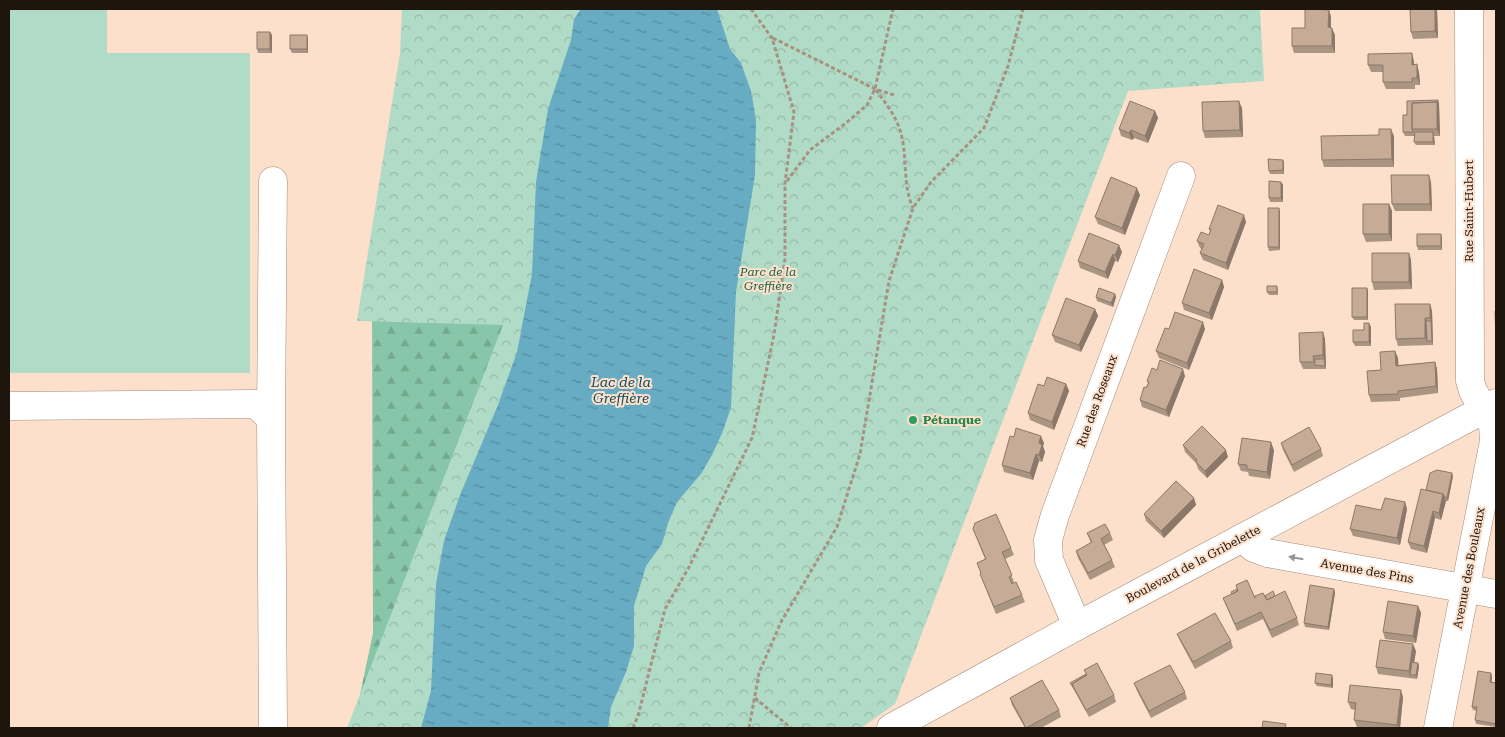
<svg xmlns="http://www.w3.org/2000/svg" width="1505" height="737" font-family="'Roboto Serif',serif">
<style>
.grass{fill:#b0dbc6}
.forest{fill:url(#forest-firs)}
.park{fill:url(#park-crowns)}
.water{fill:url(#water-ripples)}
.lines{fill:none;stroke-linecap:round;stroke-linejoin:round}
.minor-casing{stroke:#a58b78;stroke-width:29}
.major-casing{stroke:#a58b78;stroke-width:29}
.path{stroke:#a79282;stroke-width:3;stroke-dasharray:4 2.5;stroke-linecap:butt}
.minor{stroke:#fff;stroke-width:28}
.major{stroke:#fff;stroke-width:28}
.wall{fill:#aa9482}
.shaded-wall{fill:#8b786a}
.building{fill:#c6ac97;stroke:#8b786a}
.oneway{fill:#9a9692}
.leisure-dot{fill:#2e9e5b;stroke:#fce0cb;stroke-width:2}
.labels{text-anchor:middle;stroke-width:4;stroke-linejoin:round;paint-order:stroke}
.street-label{font-size:12px;fill:#1e150d;stroke:#fce0cb}
.park-label{font-size:12px;font-style:italic;fill:#196447;stroke:#fce0cb}
.leisure-label{font-size:12px;font-weight:bold;fill:#27864d;stroke:#fce0cb;text-anchor:start}
.water-label{font-size:14px;font-style:italic;fill:#104b5d;stroke:#fce0cb}
</style>
<defs>
<pattern id="forest-firs" width="22" height="20" patternUnits="userSpaceOnUse" patternTransform="scale(1.25)"><rect width="22" height="20" fill="#87c6a8"/><path d="M5 1l3.5 6h-7zM16 11l3.5 6h-7z" fill="#74a98f"/></pattern>
<pattern id="park-crowns" width="20" height="18" patternUnits="userSpaceOnUse" patternTransform="scale(1.25)"><rect width="20" height="18" fill="#b0dbc6"/><path d="M2 6a3 3 0 1 1 6 0M12 15a3 3 0 1 1 6 0" fill="none" stroke="#97bba9"/></pattern>
<pattern id="water-ripples" width="26" height="14" patternUnits="userSpaceOnUse" patternTransform="scale(1.25)"><rect width="26" height="14" fill="#68acc4"/><path d="M2 4q2-2 4 0t4 0M15 11q2-2 4 0t4 0" fill="none" stroke="#558b9e"/></pattern>
</defs>
<rect width="100%" height="100%" fill="#fce0cb"/>
<path class="grass" d="M9 9H107V53H250V373H9Z"/>
<path class="forest" d="M558 9 501 373 353 728 373 633 372 306Z"/>
<path class="park" d="M402 9H1260L1264 81 1128 91 895 704 861 728H347L503 325 357 321 400 53Z"/>
<path class="water" d="M581 9H717L730 49 741 63 751 91 756 120 755 175 736 292 731 407 723 431 712 455 701 474 677 502 668 523 662 544 646 566 634 606V646L626 672 611 707 608 728H421L431 691 436 584 444 541 460 495 498 405 517 352 532 274 536 182 548 109 571 40 574 19Z"/>
<g class="lines">
<g class="minor-casing">
<path id="minor" d="M9 406 256 404 271 419 273 728
M271 419 273 181
M1242 538 1254 548 1267 553 1496 594
M1077 626 1049 560 1048 540 1055 515 1181 176
M1438 728 1494 441 1493 425 1473 391 1470 381 1469 9"/>
</g>
<g class="major-casing">
<path id="major" d="M891 728 1077 626 1496 403"/>
</g>
<path class="path" d="M773 38 875 89 894 95
M876 90C885 102 895 115 900 130 908 155 902 184 913 208
M787 181 810 150 846 123 867 105 875 89 893 9
M755 698 791 728
M633 728 638 716 665 609 689 567 752 438 774 335 785 259V183L794 112 772 38 751 9
M749 728 759 673 781 622 837 527 860 454 889 281 913 208 931 182 984 128 1008 66 1023 9"/>
<use href="#minor" class="minor"/>
<use href="#major" class="major"/>
</g>
<path class="wall" d="M1410 9H1437L1438 38 1413 39 1411 32Z
M1329 10 1331 17V28L1335 35V53H1294L1292 46 1305 28Z
M270 32 272 35V53H258L257 49Z
M308 39V53H292L290 49Z
M1414 61V65L1419 72 1420 85H1415V89H1386L1383 82V72H1371L1368 65Z
M1438 100 1439 104 1440 136H1434L1435 145H1416L1414 142 1415 136H1405L1403 132Z
M1242 108 1243 137 1205 138 1203 131Z
M1155 111 1158 118 1148 143 1134 138 1132 140 1121 136 1119 129Z
M1379 135 1394 136V167H1324L1322 160Z
M1283 160 1284 163V174H1270L1269 171Z
M1281 182 1283 185V202H1270L1269 198Z
M1431 182 1432 211H1395L1392 204Z
M1140 195 1125 235 1098 224 1095 217Z
M1389 204 1392 211V241L1366 242 1363 234Z
M1280 212V250L1269 251 1268 247Z
M1246 222 1228 270 1203 260 1200 253 1202 249 1200 248 1197 241 1209 235 1210 231 1209 229Z
M1442 238V250H1418L1417 246Z
M1122 252 1118 262 1115 261 1108 279 1080 268 1078 261Z
M1409 253 1411 260 1412 289 1374 290 1372 282Z
M1222 280 1224 287 1212 320 1184 310 1182 303Z
M1277 286 1278 289V295H1269L1267 292Z
M1367 288 1368 291V320H1354L1352 317Z
M1115 294 1116 297 1113 307 1097 301 1096 297Z
M1430 304 1432 311 1433 345 1398 346 1396 339Z
M1095 309 1098 316 1081 352 1055 342 1052 335Z
M1371 327V346H1355L1353 342 1364 330Z
M1169 329H1205L1189 370 1159 358 1156 351Z
M1325 339 1326 369H1303L1300 362Z
M1395 351 1398 358V365L1435 362 1437 369 1438 393 1400 398V401L1371 402 1369 395 1381 370Z
M1185 376 1169 417 1142 407 1140 400 1146 388 1148 383 1147 381Z
M1066 384 1069 391 1054 430 1030 420 1028 413 1044 386Z
M1044 443 1043 446 1045 452 1042 462 1039 461 1033 480 1004 472 1002 465Z
M1281 443 1321 449 1323 456 1294 472 1283 450Z
M1183 445 1228 457 1207 478 1198 469 1196 463 1185 452Z
M1274 450 1270 479 1249 476 1248 472 1241 471 1238 464Z
M1453 476 1448 501H1446L1441 520 1435 518 1427 553 1411 549 1408 542 1426 490Z
M1194 498 1196 505 1164 538 1146 521 1144 514Z
M1405 502 1407 509 1400 545 1353 536 1350 529 1381 510Z
M973 529 1011 548 1014 555 1005 559 1014 582 1012 584 1022 595 1025 602 996 614 980 574 981 573 977 563 985 559Z
M1087 533H1110L1113 540 1104 545 1112 560 1115 567 1090 580 1078 558 1076 551 1091 543Z
M1334 589 1335 593 1329 630 1305 627 1304 623Z
M1265 596H1275L1297 618 1299 625 1272 638 1263 619 1237 631 1223 598H1255Z
M1418 606 1421 613 1416 643 1385 639 1383 632Z
M1177 634 1231 641 1233 648 1195 669 1180 641Z
M1416 651 1414 662 1418 663 1419 666 1417 679 1378 674 1376 667Z
M1491 673 1492 677V682L1496 683V727L1476 724 1475 720 1477 711 1473 710 1472 707Z
M1332 675 1333 679V688L1317 686 1315 683Z
M1070 683 1114 695 1116 702 1089 717Z
M1134 683 1185 692 1187 699 1151 718 1137 691Z
M1403 697 1400 728H1369L1357 727 1354 720 1355 710 1351 709 1348 702Z
M1010 698 1059 710 1061 717 1041 728H1025L1012 705Z"/>
<path class="shaded-wall" d="M1435 9H1437L1438 38 1435 31Z
M1329 10 1331 17V34L1328 27Z
M1332 28 1335 35V53L1332 46Z
M270 32 272 35V53L270 49Z
M307 35 308 39V53L307 49Z
M1412 53 1414 61V72L1412 65Z
M1417 64 1419 72 1420 85 1417 78Z
M1438 100 1439 104 1440 136 1437 129V102Z
M1239 101 1242 108 1243 137 1240 130Z
M1155 111 1158 118 1148 143 1145 136Z
M1391 129 1394 136V167L1392 159Z
M1131 130 1134 138 1132 140 1129 133Z
M1433 132 1434 136 1435 145 1433 142Z
M1283 160 1284 163V174L1283 170Z
M1429 175 1431 182 1432 211 1430 204Z
M1281 182 1283 185V202L1281 198Z
M1137 188 1140 195 1125 235 1122 228Z
M1389 204 1392 211V241L1389 234Z
M1279 208 1280 212V250L1279 247Z
M1244 215 1246 222 1228 270 1226 263Z
M1441 234 1442 238V250L1441 246Z
M1119 245 1122 252 1118 262 1115 255Z
M1409 253 1411 260 1412 289 1409 282Z
M1113 254 1115 261 1108 279 1105 272Z
M1222 280 1224 287 1212 320 1209 313Z
M1367 288 1368 291V320L1367 317Z
M1115 294 1116 297 1113 307 1111 303Z
M1430 304 1432 311 1433 345 1432 341 1431 321 1430 318Z
M1095 309 1098 316 1081 352 1079 345Z
M1425 318 1427 325V341L1425 338Z
M1203 322 1205 329 1189 370 1187 363Z
M1369 323 1371 327V346L1369 342Z
M1323 332 1325 339 1326 369 1323 355Z
M1395 351 1398 358 1399 373 1396 366Z
M1435 362 1437 369 1438 393 1436 386Z
M1183 369 1185 376 1169 417 1166 410Z
M1066 384 1069 391 1054 430 1052 422Z
M1041 436 1044 443 1043 446 1045 452 1042 462 1039 455V443Z
M1271 442 1274 450 1270 479 1267 472Z
M1226 450 1228 457 1207 478 1205 471Z
M1036 454 1039 461 1033 480 1030 473Z
M1452 473 1453 476 1448 501 1447 498Z
M1443 494 1446 501 1441 520 1439 513Z
M1194 498 1196 505 1164 538 1161 531Z
M1405 502 1407 509 1400 545 1397 538Z
M1433 511 1435 518 1427 553 1424 546Z
M1334 589 1335 593 1329 630 1328 627Z
M1418 606 1421 613 1416 643 1413 636Z
M1413 644 1416 651 1412 675H1410L1409 671Z
M1418 663 1419 666 1417 679 1416 675Z
M1491 673 1492 677 1491 685 1490 682Z
M1332 675 1333 679V688L1331 685Z
M1401 690 1403 697 1400 728H1398L1397 725Z"/>
<path class="building" d="M1305 9 1329 10 1328 27 1332 28V46H1292V28H1305Z
M1410 9H1435V31L1411 32Z
M257 32H270V49H257Z
M290 35H307V49H290Z
M1412 53V65L1417 64V78H1412V82H1383V65H1368V54Z
M1438 100V106L1437 102 1412 103V129L1413 132H1403V115H1407V101Z
M1130 101 1155 111 1145 136 1131 130 1129 133 1119 129Z
M1239 101 1240 130 1203 131 1202 102Z
M1437 102V129H1412V103Z
M1379 129H1391L1392 159 1322 160 1321 136 1379 135Z
M1415 132H1433V142H1414Z
M1268 159 1283 160V170L1269 171Z
M1391 175H1429L1430 204H1392Z
M1111 177 1137 188 1122 228 1095 217Z
M1269 181 1281 182V198H1269Z
M1363 204H1389V234H1363Z
M1218 205 1244 215 1226 263 1200 253 1204 244 1197 241 1201 232 1209 235 1211 229H1209Z
M1268 208H1279V247H1268Z
M1089 233 1119 245 1115 255 1113 254 1105 272 1078 261Z
M1417 234H1441V246H1417Z
M1372 253H1409V282H1372Z
M1194 269 1222 280 1209 313 1182 303Z
M1267 286H1277V292H1267Z
M1099 288 1115 294 1111 303 1096 297Z
M1352 288H1367V317H1352Z
M1066 298 1095 309 1079 345 1052 335Z
M1395 304H1430V318H1425V338L1396 339Z
M1495 311H1496V344Z
M1175 312 1203 322 1187 363 1156 351 1165 328 1169 329Z
M1426 321H1431L1432 341H1427Z
M1364 323H1369V342H1353V330H1364Z
M1323 332V355L1313 356 1314 362H1300L1299 333Z
M1395 351 1396 366 1435 362 1436 386 1398 391V394L1369 395 1367 371 1381 370 1380 352Z
M1315 359H1324L1325 366 1315 365Z
M1160 360 1183 369 1166 410 1140 400 1144 387 1146 388 1149 382 1147 381 1152 368 1157 370Z
M1047 377 1066 384 1052 422 1028 413 1038 384 1044 386Z
M1202 426 1226 450 1205 471 1196 462 1197 460 1183 445Z
M1309 427 1321 449 1292 465 1281 443Z
M1016 428 1041 436 1039 443 1042 445 1039 455 1036 454 1030 473 1002 465 1010 436 1014 437Z
M1242 438 1271 442 1267 472 1247 469V465L1238 464Z
M1437 470 1452 473 1447 498 1445 497 1443 494 1426 490 1430 473Z
M1176 481 1194 498 1161 531 1144 514Z
M1421 489 1443 494 1439 513 1433 511 1424 546 1408 542Z
M1385 498 1405 502 1397 538 1350 529 1356 505 1381 510Z
M996 514 1011 548 1002 552 1012 575 1009 577 1012 584 1016 582 1022 595 994 607 980 574 981 573 977 563 986 559 973 529 975 523Z
M1105 524 1110 533 1101 539 1112 560 1088 573 1076 551 1092 542 1087 533Z
M1247 580 1255 598V596L1263 593 1267 600 1285 591 1297 618 1270 630 1261 612 1235 624 1223 598 1238 591 1236 585Z
M1310 585 1334 589 1328 627 1304 623Z
M1237 589 1238 591 1232 594 1231 592Z
M1273 591 1275 596 1267 600 1265 596Z
M1388 601 1418 606 1413 636 1383 632Z
M1215 613 1231 641 1193 662 1177 634Z
M1380 640 1413 644 1409 671 1376 667Z
M1412 662 1418 663 1416 675H1410Z
M1097 663 1114 695 1086 710 1072 684 1087 675 1084 670Z
M1170 665 1185 692 1149 711 1134 683Z
M1478 671 1491 673 1490 682 1496 683V724L1475 720 1477 707H1472Z
M1316 673 1332 675 1331 685 1315 683Z
M1086 674V675L1072 684 1073 687 1070 683Z
M1042 680 1059 710 1026 728 1010 698Z
M1350 685 1401 690 1397 725 1354 720 1356 703 1348 702Z
M1263 721 1286 724 1285 728H1262Z"/>
<defs><path id="oneway-solid" d="M-6-.8H1V-3.2L6.5 0L1 3.2V.8H-6Z" transform="scale(1.25)"/></defs>
<use class="oneway" href="#oneway-solid" transform="translate(1296 558) rotate(-170)"/>
<circle class="leisure-dot" cx="913" cy="420" r="5"/>
<g class="labels">
<g class="street-label">
<text transform="translate(1469 211) rotate(-90)" y="4">Rue Saint-Hubert</text>
<text transform="translate(1097 401) rotate(-70)" y="4">Rue des Roseaux</text>
<text transform="translate(1193 564) rotate(-28)" y="4">Boulevard de la Gribelette</text>
<text transform="translate(1469 568) rotate(-79)" y="4">Avenue des Bouleaux</text>
<text transform="translate(1367 571) rotate(10)" y="4">Avenue des Pins</text>
</g>
<g class="park-label">
<text x="768" y="276">Parc de la<tspan x="768" dy="14">Greffière</tspan></text>
</g>
<g class="leisure-label">
<text x="923" y="424">Pétanque</text>
</g>
<g class="water-label">
<text x="621" y="387">Lac de la<tspan x="621" dy="16">Greffière</tspan></text>
</g>
</g>
<rect width="1505" height="737" fill="none" stroke="#1e150d" stroke-width="20"/>
</svg>
